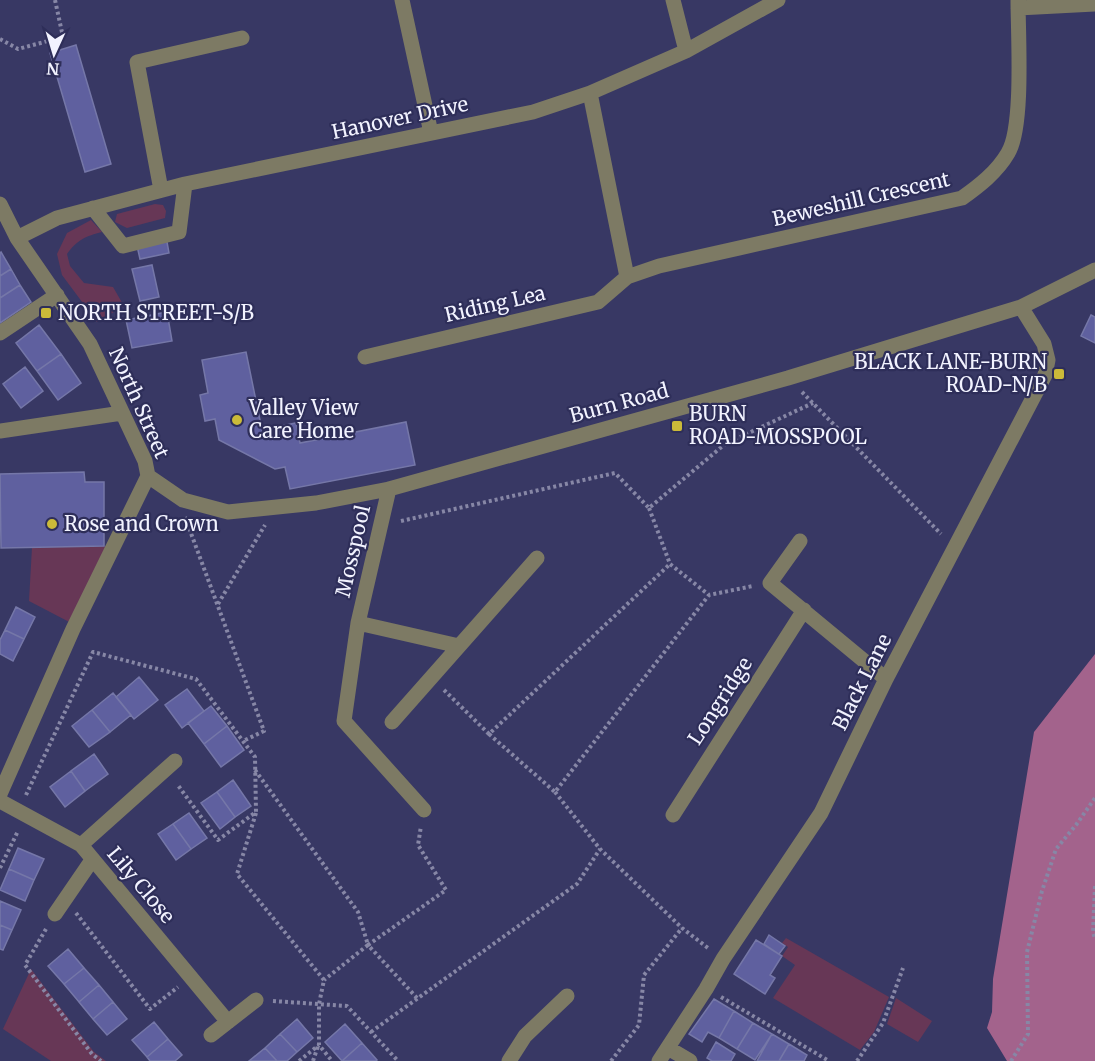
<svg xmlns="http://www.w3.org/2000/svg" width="1095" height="1061" font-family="Merriweather,serif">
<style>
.green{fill:#673756}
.forest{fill:#a3638c}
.building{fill:#5f609f;stroke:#7577a8;stroke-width:1.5}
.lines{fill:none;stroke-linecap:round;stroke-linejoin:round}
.path{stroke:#8787a6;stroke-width:4;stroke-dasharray:3 3;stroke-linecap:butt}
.minor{stroke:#7d7a64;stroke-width:15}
.poi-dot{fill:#cbba39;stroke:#2e2e59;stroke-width:2}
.labels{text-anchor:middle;stroke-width:4.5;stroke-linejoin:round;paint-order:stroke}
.street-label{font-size:20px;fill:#f2f3ff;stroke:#2e2e59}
.poi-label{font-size:20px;fill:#f2f3ff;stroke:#2e2e59;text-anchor:start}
</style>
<rect width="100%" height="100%" fill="#383864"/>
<path class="green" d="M155 204 163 205 166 211 165 218 127 228 115 222 117 214Z
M91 220 102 232C86 236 77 240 67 254L70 266 84 283 113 287 124 306 97 322 62 275 57 254 67 233Z
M104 546 112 551 75 625 29 601 32 547Z
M786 938 889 997 874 1032 860 1050 773 998 795 965 782 956 788 947 782 943Z
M31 969 94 1052 106 1061H51L3 1029Z
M896 998 932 1021 918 1042 887 1024Z"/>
<path class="forest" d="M1095 654V1061H1007L987 1028 992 1012 993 979 1034 732Z"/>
<path class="building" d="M76 45 111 164 85 172 50 53Z
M165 231 169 253 140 259 135 237Z
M1 252 11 269 0 276V253Z
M152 265 159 297 140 301 132 269Z
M11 269 20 285 0 298V276Z
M20 285 31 302 0 323V298Z
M167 312 172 341 132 348 126 320Z
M1091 315 1095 317V343L1081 336Z
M39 325 61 354 37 371 16 343Z
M246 352 262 430 296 423 300 443 406 422 415 465 290 489 285 467 275 469 219 440 215 419 205 421 200 395 208 393 202 360Z
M61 354 81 383 58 400 37 371Z
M25 367 43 391 21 408 3 384Z
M84 472 85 482H104V546L1 548 0 474Z
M16 607 35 617 24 639 5 630Z
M5 630 24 639 13 661 0 654V640Z
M139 677 158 700 134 719 116 697Z
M187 689 204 711 182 728 165 705Z
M113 693 131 715 110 732 92 710Z
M211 706 227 726 204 744 188 723Z
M92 710 110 732 89 747 72 726Z
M227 726 244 750 221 767 204 744Z
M94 754 108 774 85 791 71 771Z
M71 771 85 791 65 807 50 787Z
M233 780 251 806 235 817 217 792Z
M217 792 235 817 220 829 201 803Z
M189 813 207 838 191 849 173 824Z
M173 824 191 849 176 860 158 834Z
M18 848 44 859 34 880 9 869Z
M9 869 34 880 25 901 0 890Z
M0 901 21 910 12 930 0 925Z
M0 925 12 930 3 950 0 949Z
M769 935 785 946 779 954 764 944Z
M756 940 782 956 770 975 775 978 765 994 734 974Z
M68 949 84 968 64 984 48 966Z
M84 968 99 985 79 1002 64 984Z
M99 985 113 1002 93 1019 79 1002Z
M714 999 734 1011 719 1038 708 1032 702 1042 689 1034Z
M113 1002 127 1019 107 1035 93 1019Z
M734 1011 753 1023 737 1049 719 1038Z
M297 1019 313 1038 297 1052 280 1034Z
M154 1022 168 1039 147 1057 132 1040Z
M753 1023 772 1034 755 1060 737 1049Z
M345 1024 362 1043 342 1061 325 1042Z
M280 1034 297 1052 287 1061H277L265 1048Z
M772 1034 789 1044 779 1061H757Z
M168 1039 182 1055 175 1061H150L147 1057Z
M716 1042 735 1054 731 1061H712L707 1058Z
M362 1043 377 1060 376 1061H342Z
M789 1044 807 1055 804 1061H779Z
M265 1048 277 1061H249Z"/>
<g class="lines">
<path class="path" d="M0 39 18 49 63 37 55 0
M802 392 941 534
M649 508 670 564 709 595 753 586
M185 517 264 731 243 741
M401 521 615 473 649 508 725 444 813 403
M218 604 265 525
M444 690 489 734 670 564
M489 734 555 792 709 595
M255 770 358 912 368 945 324 980
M555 792 600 849 682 928 708 948
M26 795 93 652 196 679 255 757 256 812 218 840 177 784
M256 813 237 874 324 980 319 1004V1045L332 1061
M0 868 18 831
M1095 886 1093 932 1095 939
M76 913 150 1009 178 987
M46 929 25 965 92 1054 101 1061
M721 997 829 1061
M417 998 368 945 446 890 418 845 421 826
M273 1001 347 1006 398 1061
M371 1032 577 884 600 849
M299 1061 319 1045
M313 1061 318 1046
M611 1061 639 1025 644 975 682 928
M857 1061 883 1023 903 968
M1011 1061 1028 1034 1027 952 1042 891 1056 849 1076 825 1095 798"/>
<path class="minor" d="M402 0 431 133
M673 0 686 51
M1018 8 1095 4
M590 93 627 277
M161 190 137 62 242 38
M0 204 17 238 90 344 145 461 148 476 73 629 0 794
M93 208 123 246 179 232 185 184
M17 238 57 218 185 184 533 112 590 93 686 51 778 0
M0 333 57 295
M365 357 598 302 627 277 659 266 962 198C979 186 997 172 1008 153 1024 127 1018 34 1018 0
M0 431 122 413
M148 476 183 500 228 512 316 503 389 489 788 378 1021 307 1095 270
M389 489 358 623 344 721 424 810
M800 541 770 583 886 679
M358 623 459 646
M392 722 537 558
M0 801 81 845 228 1022
M673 815 804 610
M81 845 175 761
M55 914 92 860
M211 1035 256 1000
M668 1048 690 1061
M509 1061 525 1036 567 996
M659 1061 706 989 723 959 821 813 886 679 1045 375 1048 360 1044 344 1021 307"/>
</g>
<g class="poi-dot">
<rect x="40" y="307" width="12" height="12" rx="3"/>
<rect x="1053" y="368" width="12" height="12" rx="3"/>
<circle cx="237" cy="420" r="6"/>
<rect x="671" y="420" width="12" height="12" rx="3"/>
<circle cx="52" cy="524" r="6"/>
</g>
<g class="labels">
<g class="street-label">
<text transform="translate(400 118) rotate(-12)" y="7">Hanover Drive</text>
<text transform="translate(861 199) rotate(-13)" y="7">Beweshill Crescent</text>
<text transform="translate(495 304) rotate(-13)" y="7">Riding Lea</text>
<text transform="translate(139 403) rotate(66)" y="7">North Street</text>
<text transform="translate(619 403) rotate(-15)" y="7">Burn Road</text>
<text transform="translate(353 551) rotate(-77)" y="7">Mosspool</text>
<text transform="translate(862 682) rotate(-63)" y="7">Black Lane</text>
<text transform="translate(720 701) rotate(-57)" y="7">Longridge</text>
<text transform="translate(141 885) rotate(50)" y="7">Lily Close</text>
</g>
<g class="poi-label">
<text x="58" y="320">NORTH STREET-S/B</text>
<text x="1047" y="369" text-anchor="end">BLACK LANE-BURN<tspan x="1047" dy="23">ROAD-N/B</tspan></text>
<text x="249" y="415">Valley View<tspan x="249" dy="23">Care Home</tspan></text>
<text x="689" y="421">BURN<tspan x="689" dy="23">ROAD-MOSSPOOL</tspan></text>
<text x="64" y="531">Rose and Crown</text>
</g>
</g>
<g transform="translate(54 54) rotate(184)" stroke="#2e2e59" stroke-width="4.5" paint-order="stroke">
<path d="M0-4.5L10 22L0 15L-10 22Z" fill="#f2f3ff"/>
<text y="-9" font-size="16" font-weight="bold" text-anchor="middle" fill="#f2f3ff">N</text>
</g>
</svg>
